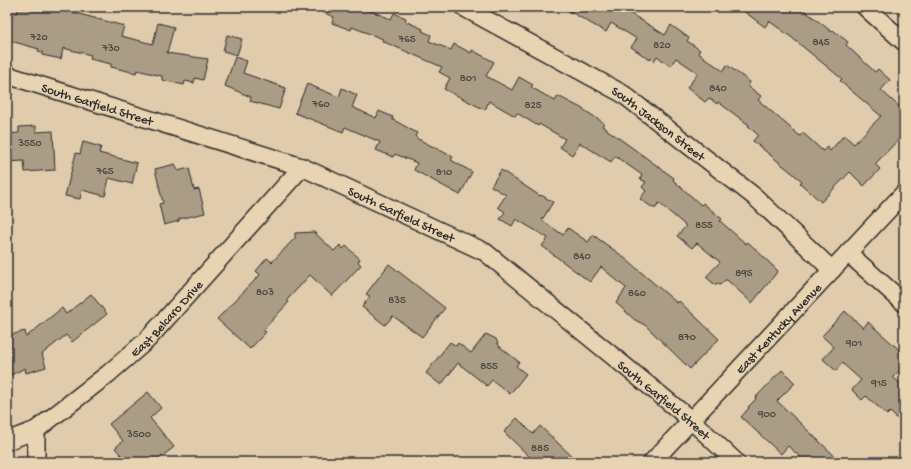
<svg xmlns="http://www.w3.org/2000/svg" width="911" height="469" font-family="'Gochi Hand',sans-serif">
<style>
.building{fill:#ab9c86;stroke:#2b2b2b}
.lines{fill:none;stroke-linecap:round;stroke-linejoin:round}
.minor-casing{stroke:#2b2b2b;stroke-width:20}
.minor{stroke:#e8d3b2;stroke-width:17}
.labels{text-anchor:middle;stroke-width:3.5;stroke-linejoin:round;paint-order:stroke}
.number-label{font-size:11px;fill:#4b4742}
.street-label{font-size:13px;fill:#2b2b2b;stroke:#e8d3b2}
</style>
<rect width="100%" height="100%" fill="#e0ccad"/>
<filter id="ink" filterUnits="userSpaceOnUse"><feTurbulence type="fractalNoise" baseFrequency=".025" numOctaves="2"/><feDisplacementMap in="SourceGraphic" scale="8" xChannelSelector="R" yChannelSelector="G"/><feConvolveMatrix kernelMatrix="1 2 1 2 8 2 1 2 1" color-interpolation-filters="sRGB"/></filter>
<g filter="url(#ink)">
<path class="building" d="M18 7H73L72 12 124 26 121 36 153 44 158 23 174 27 167 53 208 59 203 80 195 78 194 83 185 81 184 85 162 80V76L137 70 136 73 111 67V64L90 59 91 55 63 48 61 59 42 55 43 52 38 51 39 49 7 40V9L17 14Z
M310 7H361L391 19 394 13 406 18 405 21 423 29 422 31 431 35 429 41 451 50 454 44 471 53 472 50 494 62 486 76 512 90 519 77 533 85 531 87 555 101 558 96 581 108 604 123 602 126 674 178 673 180 701 205 703 203 722 219 720 221 746 244 748 242 778 271 752 303 727 280H725L720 285 717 283 715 285 706 277 720 262 697 243 692 248 677 236 686 226 659 203 656 208H653L640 199 646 191 642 187 646 182 640 179 642 175 615 156 611 162 580 143 572 155 560 147 565 139 539 124 538 126 517 113 515 116 489 101 485 110 444 89 450 78 439 72 442 67 382 41 383 39 352 27 351 30 332 23 334 17Z
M562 7H620L665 35 671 25 689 38 687 41 700 50 698 53 723 71 727 65 750 82 748 86 761 96 758 100 800 136 803 133 823 151 827 147 830 151 844 135 854 144 881 116 840 81 842 79 791 37 769 21 765 27 738 7H800L832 32 833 30 848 42 846 45 875 72 878 69 890 80 881 90 904 111V134L875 164 880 169 864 186 850 172 821 202 800 183 802 181 753 141 758 135 748 126 749 125 718 102 717 104 709 98 705 102 687 88 698 73 676 58 670 66 657 56 654 61 651 58 650 60 631 47 637 39 611 23 606 32Z
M227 35 242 39 237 55 223 51Z
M235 57 247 61 243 73 286 88 279 109 250 101 251 97 225 86Z
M307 84 339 97 342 88 357 95 352 107 376 118 379 111 393 117 392 119 417 133 415 136 418 139 453 157 451 160 472 172 460 195 414 170 417 163 395 154 393 157 376 150 380 142 345 127 343 132 295 113Z
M36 126V132L53 131 55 170 25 172 24 161 7 162V134L19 133V127Z
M83 142 101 147 99 153 137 163 132 184 109 178 105 196 82 190 80 199 65 196 76 153 80 154Z
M175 164 178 171 189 168 194 190 199 189 205 213 179 219V221L164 225 159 204 163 203 155 169Z
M501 170 540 196 541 195 553 202 542 220 563 235 568 228 588 242 593 235 621 255 677 303 679 301 719 339 690 369 645 325 635 320 616 303 626 288 601 267 590 282 542 246 548 238 516 219 512 226 500 219 505 212 498 207 506 195 491 186Z
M314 232 334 251 340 245 343 249 346 246 360 259 358 262 361 265 332 296 310 275 287 300 289 302 263 330 266 332 250 349 217 319 260 275 256 271 267 258 272 262 295 238V233Z
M389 264 445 308 422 337 393 316 385 325 362 307 370 296 366 294Z
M91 294 107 314 72 342 66 335 42 354 46 367 26 373 25 368 7 377V336L25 331 26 337 62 308 66 314Z
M845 311 863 328 868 322 904 354V366L893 377 904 387V425L890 412 887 415 866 396 862 400 852 390 861 380 842 363 836 371 823 359 834 347 822 336Z
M486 334 496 339 499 346 519 362 516 366 526 374 510 394 492 380 487 386 458 363 441 385 426 373 450 342 456 346 458 343 471 353Z
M782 370 795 383 777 401 841 462H806L788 446 781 454 741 417 749 408 748 407 756 399 755 398Z
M148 392 161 408 150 418 174 447 155 462H127L115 448 123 441 109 424Z
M517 418 533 434 540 426 578 462H535L504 432Z"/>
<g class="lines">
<g class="minor-casing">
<g id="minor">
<path id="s1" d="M463 7 623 94 755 197 832 270"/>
<path d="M865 7 904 42"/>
<path id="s2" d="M7 75 302 167 485 252 691 420 736 462"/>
<path d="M848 253 904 303"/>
<path id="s3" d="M7 441 36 430 108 374 147 340 302 167"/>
<path d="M36 462V430"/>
<path id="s4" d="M652 462 904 193"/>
</g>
</g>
<use href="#minor" class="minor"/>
</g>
</g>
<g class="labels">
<g class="number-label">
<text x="39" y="40">720</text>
<text x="407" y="42">765</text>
<text x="821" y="45">845</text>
<text x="662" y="48">820</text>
<text x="111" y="51">730</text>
<text x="468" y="81">801</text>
<text x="718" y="91">840</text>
<text x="321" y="107">760</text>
<text x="533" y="108">825</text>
<text x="30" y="146">3550</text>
<text x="105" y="174">765</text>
<text x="444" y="175">810</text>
<text x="704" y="228">855</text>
<text x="582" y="259">840</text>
<text x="744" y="276">895</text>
<text x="265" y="295">803</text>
<text x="637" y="296">860</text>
<text x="397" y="303">835</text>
<text x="687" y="340">870</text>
<text x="854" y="346">901</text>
<text x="489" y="369">855</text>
<text x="879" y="386">915</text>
<text x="767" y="417">900</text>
<text x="139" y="437">3500</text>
<text x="540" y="451">885</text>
</g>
<g class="street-label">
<text dy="5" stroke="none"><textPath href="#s2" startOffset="95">South Garfield Street</textPath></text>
<text dy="5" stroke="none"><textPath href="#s1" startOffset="228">South Jackson Street</textPath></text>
<text dy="5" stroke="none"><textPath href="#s2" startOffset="419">South Garfield Street</textPath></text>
<text dy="5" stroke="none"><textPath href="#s3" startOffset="203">East Belcaro Drive</textPath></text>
<text dy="5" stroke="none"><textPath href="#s4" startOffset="184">East Kentucky Avenue</textPath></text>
<text dy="5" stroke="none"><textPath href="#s2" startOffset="743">South Garfield Street</textPath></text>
</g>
</g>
<rect width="911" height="469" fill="none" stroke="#e8d3b2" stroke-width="24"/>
<rect x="12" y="12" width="887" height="445" fill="none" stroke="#2b2b2b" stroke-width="1.5" filter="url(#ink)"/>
</svg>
